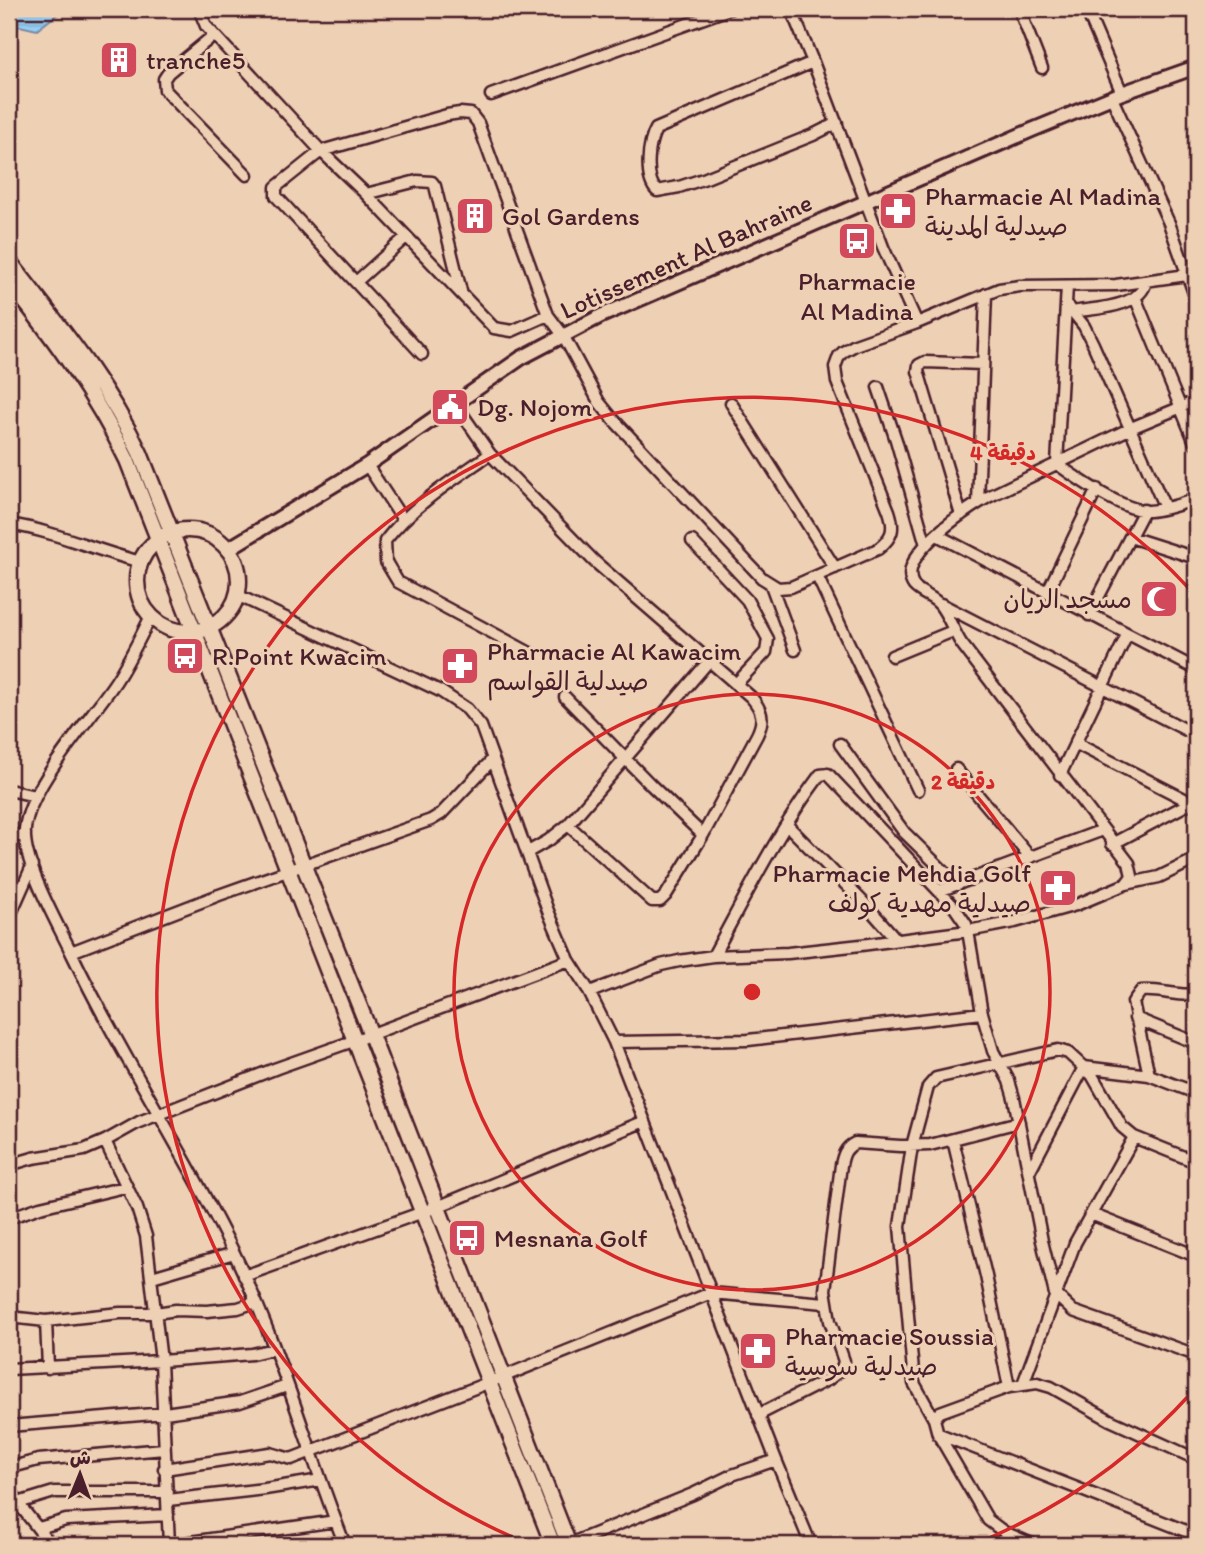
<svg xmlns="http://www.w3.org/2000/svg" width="1205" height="1554" font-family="Itim,'Playpen Sans Arabic',sans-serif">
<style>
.water{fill:url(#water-rules);stroke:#7788a4;stroke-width:2}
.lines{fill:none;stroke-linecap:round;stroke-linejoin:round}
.minor-casing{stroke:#4a1f2b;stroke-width:15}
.tertiary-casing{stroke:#4a1f2b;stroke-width:18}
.secondary-casing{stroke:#4a1f2b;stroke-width:19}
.minor{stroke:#eed1b5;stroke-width:10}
.tertiary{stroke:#eed1b5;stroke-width:12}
.secondary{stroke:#eed1b5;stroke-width:14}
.ring{fill:none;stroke:#d62828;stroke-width:3.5}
.labels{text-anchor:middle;stroke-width:6;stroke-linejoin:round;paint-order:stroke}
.poi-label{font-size:26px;fill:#4a1f2b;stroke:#eed1b5;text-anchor:start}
.street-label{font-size:26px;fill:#4a1f2b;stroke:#eed1b5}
.centre{fill:#d62828;stroke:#eed1b5;stroke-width:3.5}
.ring-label{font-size:21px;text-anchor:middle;font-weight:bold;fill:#d62828;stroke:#eed1b5;stroke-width:6;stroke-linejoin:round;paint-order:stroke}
</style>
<defs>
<pattern id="water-rules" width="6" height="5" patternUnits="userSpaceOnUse" patternTransform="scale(1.75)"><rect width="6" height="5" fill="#95cef4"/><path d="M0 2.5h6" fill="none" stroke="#82b0d1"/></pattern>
</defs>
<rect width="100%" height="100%" fill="#eed1b5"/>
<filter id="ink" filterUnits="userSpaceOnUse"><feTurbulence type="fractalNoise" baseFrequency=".0143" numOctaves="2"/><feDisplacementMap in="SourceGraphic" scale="14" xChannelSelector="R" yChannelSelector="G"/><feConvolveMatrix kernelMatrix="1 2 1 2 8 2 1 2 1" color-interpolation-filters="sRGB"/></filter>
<g filter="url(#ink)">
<path class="water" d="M9 9H64L37 30 20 26 9 33Z"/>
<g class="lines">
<g class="minor-casing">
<path id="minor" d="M199 9 206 26 321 151 366 194 494 328 512 331 548 315 563 335 599 402 612 418 762 578 778 588 791 587 878 549C893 537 895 529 889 511L837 382 835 367 839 356 843 352 855 345 917 323 999 289 1020 286 1116 285 1187 275 1196 276
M791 9 813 62 883 247 917 323
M1019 9 1042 68
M1090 18 1122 93
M214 35 168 73 164 79 165 90 247 175
M813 62 656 129C648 143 644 179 657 191L679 187 706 178 813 135 837 123
M491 95 729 9
M1112 98 1169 223 1196 299
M366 194 417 181 432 182 435 186 461 291
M356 282 406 237
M1067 286 1057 464C1078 479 1123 511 1149 511 1165 510 1181 504 1196 499
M1135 297 1196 445
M1068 306 1084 326 1093 344 1165 508
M1073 312C1095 308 1141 308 1146 281
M422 354 276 196V187L321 151 447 115 460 113 471 114 478 123 548 315
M878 387 896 440 926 545
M731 403 835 568
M456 405 490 454 594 561 751 697C762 710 765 719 757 735L703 835 651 785 565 697
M490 454C453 480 413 505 385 541L386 562 398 582 530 653
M367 465 403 520
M978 503 986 294
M961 515 918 371 919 365 925 362 983 364
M9 524C54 531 97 551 141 562
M937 535 1196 669
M1130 537 1196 558
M692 541 747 600 768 639 766 652 736 684
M817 576 918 790
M771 585 795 650
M1047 593 1097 489
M237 595 440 691 467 709 481 726 548 911 569 960 587 988 614 1042 776 1460 811 1545
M941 604 1196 735
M1089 615 1144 510
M151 616C140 638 129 661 116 681 91 719 29 786 25 829 22 863 58 924 73 956 122 1058 185 1152 234 1253 280 1347 307 1449 345 1545
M892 656 953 631
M1075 743 1196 805
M840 744 904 832 958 885
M956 769 1030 857
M1060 775 1127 635
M9 790 35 796
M568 825 709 661
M787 825 867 906 896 939
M9 837 25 834
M1112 844 1192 802
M528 852 549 840 568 825 652 901H660L666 895 703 835
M1126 884 1132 876 1129 863 961 643C954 632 948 615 940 605 934 597 921 594 914 586 893 557 968 509 988 497L1131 428 1196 401
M939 891 1103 830
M9 918 32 866
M71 952 219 895 431 820 441 814 492 760
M713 956C746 895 778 831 820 775L828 774 955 908 966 924 968 931 982 1013 993 1051 1009 1081 1014 1098 1042 1241 1055 1294 1073 1311 1196 1355
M590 992 661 965 679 961 713 956 788 953 861 945 968 931 1015 922 1076 905 1126 884 1159 877 1196 859
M1196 994C1177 997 1161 989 1141 991L1133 1002 1149 1075 1196 1093
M1135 1018 1196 1043
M614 1042 748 1040 982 1013
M953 1140 986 1276 1009 1387
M105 1141 137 1208 146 1236 161 1361 252 1354 273 1349
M9 1165 33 1158 84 1150 105 1141 139 1122 277 1068 356 1040 569 960
M1029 1172 1084 1067 1149 1075
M1091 1214 1196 1256
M9 1218 40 1207 125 1187
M244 1276 437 1207 645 1121
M152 1277 234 1253
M9 1317 46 1321 120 1313H156L176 1310 207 1311 238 1308 256 1302
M46 1321 48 1368
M9 1369 161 1361 169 1545
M1023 1384 1075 1243 1134 1137
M758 1415 829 1379 842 1369 844 1361 830 1321 825 1290 841 1165C843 1155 845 1148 855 1143L900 1146 930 1145 1019 1122
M934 1419 914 1383 900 1226 912 1146 928 1087 936 1078 1058 1050 1068 1053 1092 1075 1122 1127 1134 1137 1196 1162
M9 1426 165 1413 240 1402 287 1386
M939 1434 1196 1535
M9 1468 38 1460 164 1449
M164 1469 270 1453 291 1459 490 1382 711 1293 825 1303
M9 1487 18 1503 51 1545
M168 1500 265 1489 321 1480
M18 1503 54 1492H168
M39 1528 66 1520 168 1515
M169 1545 336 1521
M567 1545 693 1494 732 1475 776 1460
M1034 1545 1004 1532 988 1520 938 1434 934 1419 940 1412 1009 1387 1037 1383 1051 1387 1110 1420 1196 1459"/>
</g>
<g class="tertiary-casing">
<path id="tertiary" d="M228 549 367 465 521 358 601 316 1032 130 1122 93 1196 67"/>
</g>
<g class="secondary-casing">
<path id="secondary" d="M9 261C57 323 106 382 140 453L371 1035 569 1545
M9 281C54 338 95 394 127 460L553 1545
M137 581a51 51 0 1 1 102 0a51 51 0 1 1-102 0Z"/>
</g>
<use href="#minor" class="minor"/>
<use href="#tertiary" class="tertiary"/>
<use href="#secondary" class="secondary"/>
</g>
</g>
<g class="ring">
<circle cx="752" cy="992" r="298"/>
<path d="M1194 1390A595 595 0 0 1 975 1544M529 1544A595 595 0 1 1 1194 594"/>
</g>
<defs>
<g id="building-square" transform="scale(2.0125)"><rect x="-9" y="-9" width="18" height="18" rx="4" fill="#d1495b" stroke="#eed1b5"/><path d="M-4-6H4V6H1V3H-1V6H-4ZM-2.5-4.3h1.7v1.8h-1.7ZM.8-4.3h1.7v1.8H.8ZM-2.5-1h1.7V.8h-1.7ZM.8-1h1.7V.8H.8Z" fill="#fff"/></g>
<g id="pharmacy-square" transform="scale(2.0125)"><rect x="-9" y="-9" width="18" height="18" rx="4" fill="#d1495b" stroke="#eed1b5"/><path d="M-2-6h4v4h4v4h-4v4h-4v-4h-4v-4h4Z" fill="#fff"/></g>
<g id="bus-square" transform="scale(2.0125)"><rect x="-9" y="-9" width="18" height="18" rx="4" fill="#d1495b" stroke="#eed1b5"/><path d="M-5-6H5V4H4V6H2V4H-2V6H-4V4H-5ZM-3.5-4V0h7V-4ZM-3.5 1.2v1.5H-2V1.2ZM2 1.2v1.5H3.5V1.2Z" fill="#fff"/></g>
<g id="civic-square" transform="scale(2.0125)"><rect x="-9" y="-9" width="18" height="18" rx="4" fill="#d1495b" stroke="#eed1b5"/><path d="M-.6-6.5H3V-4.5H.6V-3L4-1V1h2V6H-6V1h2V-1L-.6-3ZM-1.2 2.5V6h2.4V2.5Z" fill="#fff"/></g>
<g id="mosque-square" transform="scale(2.0125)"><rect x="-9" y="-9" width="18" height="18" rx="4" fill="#d1495b" stroke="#eed1b5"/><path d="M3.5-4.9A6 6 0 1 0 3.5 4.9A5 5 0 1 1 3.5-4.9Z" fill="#fff"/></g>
</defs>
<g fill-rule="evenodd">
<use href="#building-square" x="119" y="60"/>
<use href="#pharmacy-square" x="898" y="211"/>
<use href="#building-square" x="475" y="216"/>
<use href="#bus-square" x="857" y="241"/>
<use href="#civic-square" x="450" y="407"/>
<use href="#mosque-square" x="1159" y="599"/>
<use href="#bus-square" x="185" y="656"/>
<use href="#pharmacy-square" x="460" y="666"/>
<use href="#pharmacy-square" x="1058" y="888"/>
<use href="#bus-square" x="467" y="1238"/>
<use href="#pharmacy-square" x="758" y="1351"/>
</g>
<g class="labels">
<g class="poi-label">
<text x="146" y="69">tranche5</text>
<text x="925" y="205">Pharmacie Al Madina<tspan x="925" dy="30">صيدلية المدينة</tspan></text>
<text x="502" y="225">Gol Gardens</text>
<text x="857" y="290" text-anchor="middle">Pharmacie<tspan x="857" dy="30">Al Madina</tspan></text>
<text x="477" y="416">Dg. Nojom</text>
<text x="1132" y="608" text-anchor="end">مسجد الريان</text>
<text x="487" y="660">Pharmacie Al Kawacim<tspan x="487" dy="30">صيدلية القواسم</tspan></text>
<text x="212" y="665">R.Point Kwacim</text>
<text x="1031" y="882" text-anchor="end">Pharmacie Mehdia Golf<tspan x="1031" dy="30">صيدلية مهدية كولف</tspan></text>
<text x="494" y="1247">Mesnana Golf</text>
<text x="785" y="1345">Pharmacie Soussia<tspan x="785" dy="30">صيدلية سوسية</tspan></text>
</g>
<g class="street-label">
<text transform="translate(686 256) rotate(-24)" y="9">Lotissement Al Bahraine</text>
</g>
</g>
<circle cx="752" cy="992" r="10" class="centre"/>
<g class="ring-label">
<text x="1003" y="460">4 دقيقة</text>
<text x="963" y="789">2 دقيقة</text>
</g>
<rect width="1205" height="1554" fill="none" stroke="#eed1b5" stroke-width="35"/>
<rect x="18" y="18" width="1170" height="1519" fill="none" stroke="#4a1f2b" stroke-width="2.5" filter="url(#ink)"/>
<g transform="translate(80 1474) rotate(1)" stroke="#eed1b5" stroke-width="5" paint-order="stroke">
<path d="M0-5L12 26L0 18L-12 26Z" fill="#4a1f2b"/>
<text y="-10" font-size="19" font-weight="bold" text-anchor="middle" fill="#4a1f2b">ش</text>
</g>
</svg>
